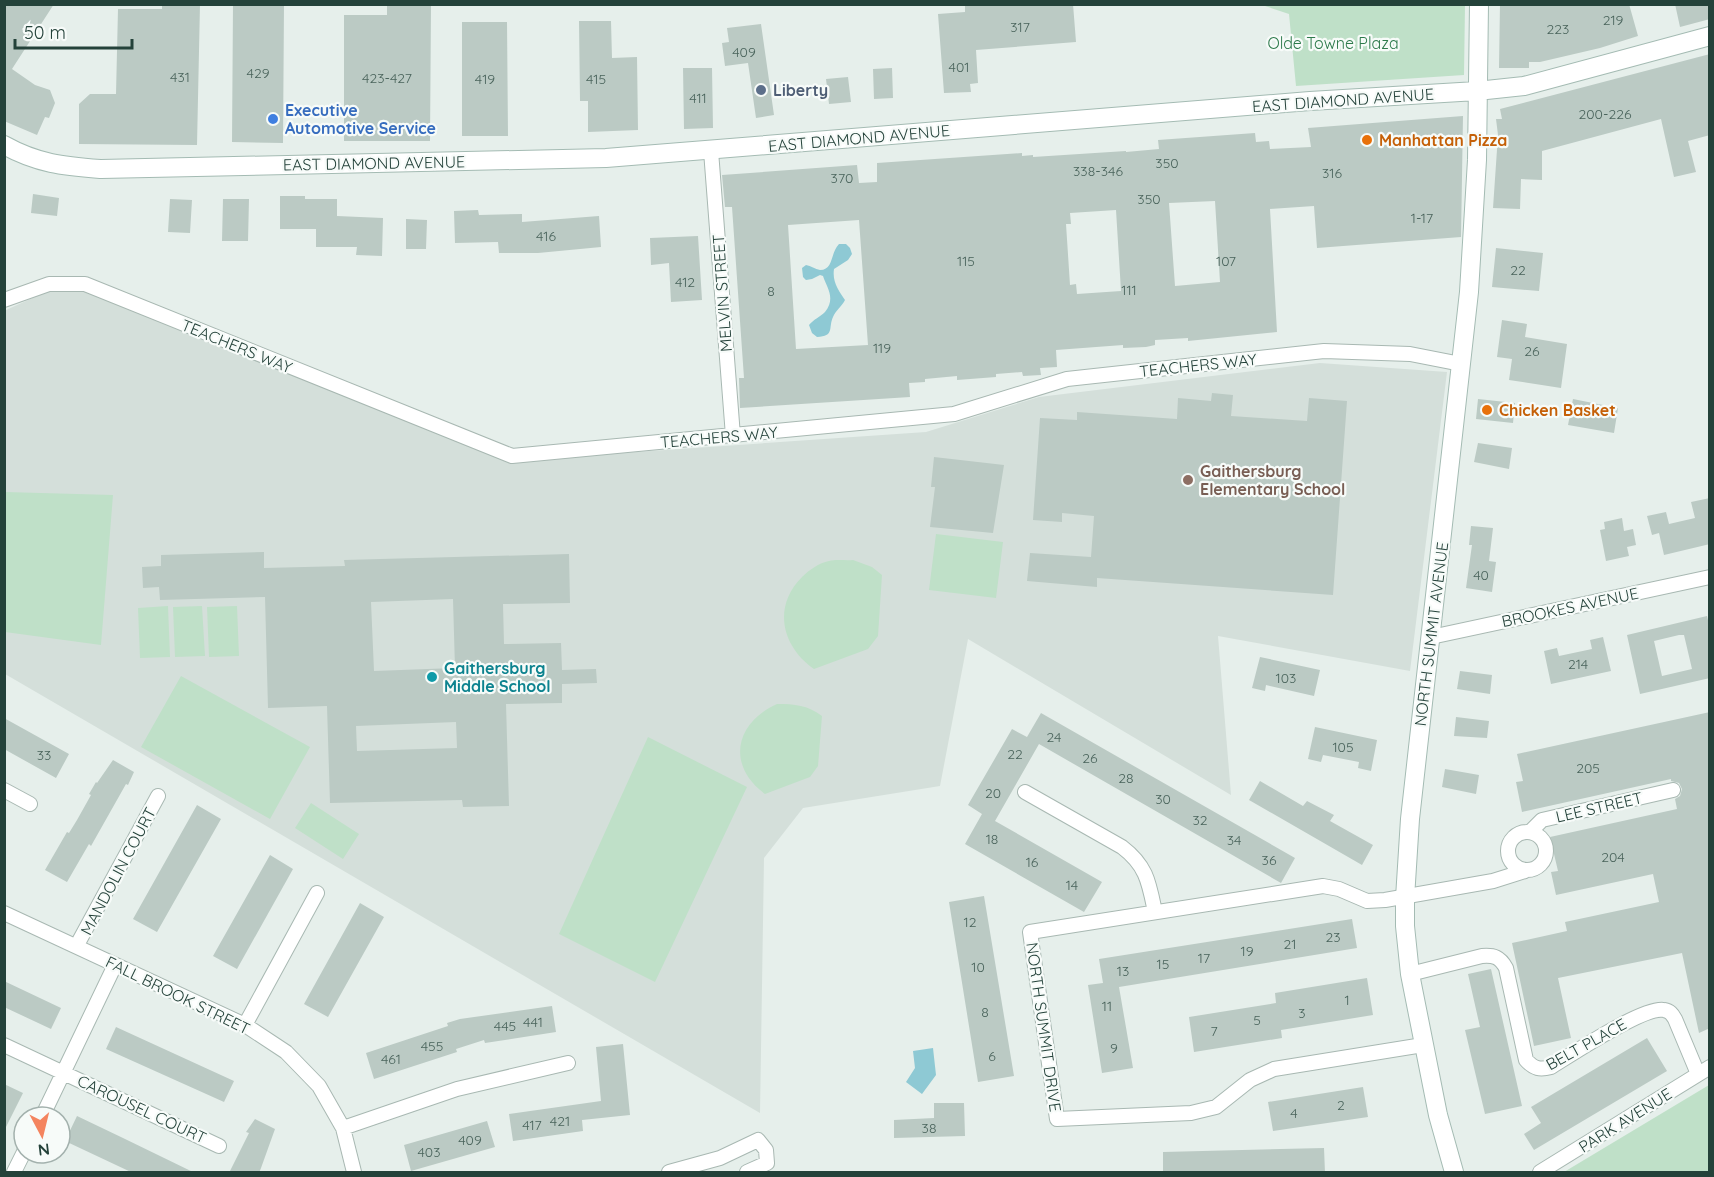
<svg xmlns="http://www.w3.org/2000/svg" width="1714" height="1177" font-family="Quicksand,sans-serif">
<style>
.built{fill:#d4dfda}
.green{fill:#bfe0c8}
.water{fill:#8ec9d4}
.building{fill:#bbcac4;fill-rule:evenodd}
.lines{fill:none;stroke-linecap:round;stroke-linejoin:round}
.street-casing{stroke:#a8b8b2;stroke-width:16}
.secondary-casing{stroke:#a4bbb3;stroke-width:20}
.street{stroke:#fff;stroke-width:14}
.secondary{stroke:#fff;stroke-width:18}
.service-dot{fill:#5c6f8a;stroke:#f7fbf9;stroke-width:2}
.shop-dot{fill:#3f7fe0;stroke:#f7fbf9;stroke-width:2}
.food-dot{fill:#e8710a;stroke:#f7fbf9;stroke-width:2}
.education-dot{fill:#8d6e63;stroke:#f7fbf9;stroke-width:2}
.culture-dot{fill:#0f9aa8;stroke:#f7fbf9;stroke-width:2}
.labels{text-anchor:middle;stroke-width:4.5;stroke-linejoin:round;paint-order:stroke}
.number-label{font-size:14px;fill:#4a645c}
.park-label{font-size:16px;fill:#2d7a4b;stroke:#f7fbf9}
.service-label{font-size:16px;font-weight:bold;fill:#4e5e75;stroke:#f7fbf9;text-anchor:start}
.street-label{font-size:16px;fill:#24423a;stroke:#f7fbf9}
.shop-label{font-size:16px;font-weight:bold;fill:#366cbe;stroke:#f7fbf9;text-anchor:start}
.food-label{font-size:16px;font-weight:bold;fill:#c56008;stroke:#f7fbf9;text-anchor:start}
.education-label{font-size:16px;font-weight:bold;fill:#785e54;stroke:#f7fbf9;text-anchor:start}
.culture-label{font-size:16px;font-weight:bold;fill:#0d838f;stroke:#f7fbf9;text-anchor:start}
</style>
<rect width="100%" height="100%" fill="#e6efeb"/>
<path class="built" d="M50 290H83L505 461 926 432 1039 397 1320 363 1447 372 1410 671 1218 636 1231 795 968 639 940 786 803 808 764 858 760 1113 5 674 4 311Z"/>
<path class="green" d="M1262 5H1465L1464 75 1296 86 1289 14Z
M5 492 113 495 101 645 5 632Z
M936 534 1003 542 996 598 929 590Z
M853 560 872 567 882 575 878 636 868 649 814 669C782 647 772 607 802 577 809 570 819 563 829 561 837 559 846 561 853 560Z
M168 606 170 657 140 658 138 608Z
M202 606 205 656 175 657 173 607Z
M237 606 239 656 209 657 207 607Z
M181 676 310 747 270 819 141 747Z
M777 704C795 704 807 705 822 716L818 766 810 777 765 794C726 765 735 723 777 704Z
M648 737 747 787 655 982 559 934Z
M311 803 359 834 343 859 295 828Z
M1709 1085V1172H1564Z"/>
<path class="water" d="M839 244H846L850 248 852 254 848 260 834 269C832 282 839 291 845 300 842 306 836 310 833 317 828 328 835 336 817 337L812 333 809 325C814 319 820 317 825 312 836 298 827 288 823 276L820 275 812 279 806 280 803 277 802 268 806 265C811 266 815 269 820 270 834 270 830 253 839 244Z
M933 1048 936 1075 922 1094 906 1082 915 1068 913 1051Z"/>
<path class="building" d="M4 4H54L12 69 35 85 50 90 55 103 49 118 45 117 37 135 4 121Z
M162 4H200L197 145 79 144V104L90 94H116L118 9H162Z
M233 4H284L283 143 232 142Z
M387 4H431L430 141H344V15H387Z
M965 4H1073L1076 42 976 50 978 83 970 84 971 92 944 93 938 14 965 12Z
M1500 4H1629L1638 36 1600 48 1540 62H1529V68H1499Z
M1675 4H1710V19L1680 27Z
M579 21H611L612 58 637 57 638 130 588 132V101H580Z
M462 22H507L508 136H462Z
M761 24 774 115 756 118 748 63 725 66 722 43 729 42 727 28Z
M1710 54V135L1688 141 1696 172 1674 177 1661 119 1542 151V180L1521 179 1520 209 1493 208 1498 135 1496 119H1502L1500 109Z
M683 68H712L713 128 684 129Z
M892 68 893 98 874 99 873 69Z
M848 77 851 102 829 104 826 79Z
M1463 116 1461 237 1317 248 1314 206 1270 209 1277 332 1188 341V338L1155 340V345L1146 347 1123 348V345L1056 350 1057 367 1040 368 1041 375 1023 376 1022 372 996 374V377L957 380V376L925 379V382L909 383 910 397 740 408 739 378H744L732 207H725L722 175 857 165 859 183 877 182V163L1022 153V156L1033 155V157L1126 151V152L1159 149 1158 140 1255 133 1256 142 1269 141 1270 149 1311 147 1308 128ZM1215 201 1220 282 1175 286 1169 203ZM1116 210 1121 291 1077 294 1076 284 1070 285 1066 224H1071L1070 213ZM859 220 868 345 796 349 788 225Z
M33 194 59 198 57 216 31 213Z
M280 196H305V199H337V216L383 218 382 256 356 255 357 247H316V229H280Z
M170 199 192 200 190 233 168 232Z
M223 199H249L248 241H222Z
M478 210 479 215 522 214V222L599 216 601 247 538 253H499L498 242 455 243 454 211Z
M406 219 427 220 426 249H406Z
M698 236 702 300 671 302 669 263 651 265 650 238Z
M1496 248 1543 253 1539 291 1492 287Z
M1502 320 1527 324 1525 337 1567 344 1561 388 1509 380 1512 359 1497 357Z
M1212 393 1233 395 1231 416 1307 421 1309 398 1347 401 1333 595 1097 578V587L1027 581 1030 553 1091 557 1094 516 1062 513V522L1033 520 1040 418 1077 420V412L1177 419 1178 398 1211 401Z
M1478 399 1515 403 1513 423 1476 419Z
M1573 399 1618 408 1614 433 1568 425Z
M1478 443 1512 448 1509 469 1474 462Z
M934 457 1004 465 993 533 930 527 935 487H931Z
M1710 498V544L1664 555 1659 533 1652 535 1647 516 1666 512 1669 524 1695 518 1691 502Z
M1622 518 1624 531 1633 529 1636 545 1627 547 1629 556 1606 561 1600 530 1605 529 1604 522Z
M1471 526 1493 528 1489 561 1496 562 1492 592 1466 588 1472 545H1469Z
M264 552V568L345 566 344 560 569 554 570 603 503 604 504 644 561 643 562 670 596 669 597 683 562 684V703L506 704 509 806 463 807 462 800 330 803 327 706 268 708 265 597 160 600 159 587 143 588 142 567 161 566V555ZM453 599 455 668 374 671 371 602ZM456 722 457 748 357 751 356 726Z
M1707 616 1710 629V678L1640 694 1627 635ZM1679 635H1684L1692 669 1662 676 1654 641Z
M1603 637 1611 671 1551 684 1544 651 1557 648 1559 656 1592 649 1590 640Z
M1260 657 1320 670 1314 696 1266 685 1265 691 1252 688Z
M1460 671 1492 675 1490 694 1457 689Z
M1710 712V1028L1699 1033 1682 953 1558 978 1571 1038 1534 1046 1512 943 1567 931 1565 922 1659 902 1653 874 1556 895 1551 872 1558 871 1550 837 1677 809 1675 799 1680 796 1682 789 1679 783 1671 781V779L1522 812 1516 782 1523 781 1517 754Z
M1041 713 1295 858 1281 883 1039 744 995 821 1102 882 1084 912 965 844 982 814 968 805 1012 729 1027 737Z
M1456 717 1489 721 1487 738 1454 736Z
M4 718 69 754 56 778 4 749Z
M1315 727 1377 740 1371 771 1358 768 1359 762 1323 755 1321 762 1308 759Z
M113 760 134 772 128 785 126 784 91 846 89 844 67 882 45 870 67 832 69 833 77 820 91 795 89 794 96 782 97 783Z
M1445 769 1479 775 1476 794 1442 787Z
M1260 781 1303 806 1307 801 1334 815 1330 821 1373 845 1362 865 1249 800Z
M197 805 221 819 157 932 133 919Z
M270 855 293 869 237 969 213 956Z
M984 896 1014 1076 978 1082 949 902Z
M360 903 384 917 328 1017 304 1004Z
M1352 919 1357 948 1119 987 1133 1068 1102 1073 1088 985 1103 983 1099 959Z
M1491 969 1522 1106 1485 1114 1465 1030 1480 1027 1468 974Z
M1367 978 1373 1015 1281 1030 1282 1038 1194 1052 1189 1017 1276 1003 1275 993Z
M4 981 61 1008 51 1029 4 1007Z
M552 1006 556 1032 485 1043 484 1040 456 1049 457 1052 374 1079 366 1053 448 1026 447 1023 460 1019Z
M116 1027 234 1081 224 1102 106 1049Z
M1647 1038 1667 1071 1534 1150 1524 1134 1541 1123 1531 1107Z
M623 1044 630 1115 582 1120 583 1131 513 1141 509 1114 601 1101 596 1047Z
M4 1084 23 1093 4 1131Z
M1363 1087 1368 1117 1273 1131 1268 1102Z
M934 1103H964L965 1136 894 1138V1120L934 1118Z
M77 1116 123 1138 195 1173H133L65 1141Z
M255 1119 275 1129 261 1168 259 1173H229L249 1133 246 1132Z
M487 1121 495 1147 411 1171 404 1145Z
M1324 1148 1325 1173H1163V1152Z"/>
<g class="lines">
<g class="street-casing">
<path id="street" d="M711 151 733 436
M4 300 49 284H85L512 456 954 414 1067 379 1324 351 1410 354 1461 364
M1431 637 1710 577
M4 790 30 804
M1025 792 1122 847C1147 866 1149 883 1155 912
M1530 832 1542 820 1673 790
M1508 851a19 19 0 1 1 38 0a19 19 0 1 1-38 0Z
M4 913 245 1025 286 1052 319 1086 343 1128 354 1172
M77 945 158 796
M1410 974 1482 956C1494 955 1500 957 1506 968L1526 1060C1534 1069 1540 1070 1551 1067 1572 1054 1644 1006 1664 1010 1670 1011 1672 1014 1675 1019L1698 1074
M245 1025 317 893
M4 1045 219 1146
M1423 1045 1274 1069 1250 1080 1216 1107 1191 1113 1057 1119 1030 932 1323 886 1339 889 1367 901 1385 900 1493 881 1525 871
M42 1117 115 965
M343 1128 457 1089 568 1063
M14 1172 24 1152
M669 1172 720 1158 758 1140 766 1150 767 1163 747 1172
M1540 1172 1710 1067"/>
</g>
<g class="secondary-casing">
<path id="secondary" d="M4 145C38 164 64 166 101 169L606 158 1310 101 1477 91 1524 86 1710 36
M1454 1172 1438 1115 1410 974 1405 926V898L1410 819 1469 292 1477 160 1479 4"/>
</g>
<use href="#street" class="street"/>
<use href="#secondary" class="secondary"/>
</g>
<circle class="service-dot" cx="761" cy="90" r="6"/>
<circle class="shop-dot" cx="273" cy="119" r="6"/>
<g class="food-dot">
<circle cx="1367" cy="140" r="6"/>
<circle cx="1487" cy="410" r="6"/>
</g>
<circle class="education-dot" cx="1188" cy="480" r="6"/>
<circle class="culture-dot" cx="432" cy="677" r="6"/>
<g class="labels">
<g class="number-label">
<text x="1613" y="25">219</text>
<text x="1020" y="32">317</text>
<text x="1558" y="34">223</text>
<text x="744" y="57">409</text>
<text x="959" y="72">401</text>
<text x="258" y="78">429</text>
<text x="180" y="82">431</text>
<text x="387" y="83">423-427</text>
<text x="485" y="84">419</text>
<text x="596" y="84">415</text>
<text x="698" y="103">411</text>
<text x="1605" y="119">200-226</text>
<text x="1167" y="168">350</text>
<text x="1098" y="176">338-346</text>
<text x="1332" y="178">316</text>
<text x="842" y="183">370</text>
<text x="1149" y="204">350</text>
<text x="1422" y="223">1-17</text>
<text x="546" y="241">416</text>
<text x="966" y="266">115</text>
<text x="1226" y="266">107</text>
<text x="1518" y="275">22</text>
<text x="685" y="287">412</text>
<text x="1129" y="295">111</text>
<text x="771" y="296">8</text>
<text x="882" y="353">119</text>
<text x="1532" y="356">26</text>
<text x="1481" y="580">40</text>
<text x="1578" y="669">214</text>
<text x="1286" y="683">103</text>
<text x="1054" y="742">24</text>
<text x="1343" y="752">105</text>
<text x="1015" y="759">22</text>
<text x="44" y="760">33</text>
<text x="1090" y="763">26</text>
<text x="1588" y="773">205</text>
<text x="1126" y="783">28</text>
<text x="993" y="798">20</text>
<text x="1163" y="804">30</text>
<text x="1200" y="825">32</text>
<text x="992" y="844">18</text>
<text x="1234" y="845">34</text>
<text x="1613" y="862">204</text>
<text x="1269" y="865">36</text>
<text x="1032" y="867">16</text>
<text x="1072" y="890">14</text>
<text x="970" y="927">12</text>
<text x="1333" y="942">23</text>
<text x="1290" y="949">21</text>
<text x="1247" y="956">19</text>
<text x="1204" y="963">17</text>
<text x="1163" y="969">15</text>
<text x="978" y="972">10</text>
<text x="1123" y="976">13</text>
<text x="1347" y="1005">1</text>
<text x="1107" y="1011">11</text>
<text x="985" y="1017">8</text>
<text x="1302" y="1018">3</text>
<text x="1257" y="1025">5</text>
<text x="533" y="1027">441</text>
<text x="505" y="1031">445</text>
<text x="1214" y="1036">7</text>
<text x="432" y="1051">455</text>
<text x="1114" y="1053">9</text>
<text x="992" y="1061">6</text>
<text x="391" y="1064">461</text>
<text x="1341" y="1110">2</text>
<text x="1294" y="1118">4</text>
<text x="560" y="1126">421</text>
<text x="532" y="1130">417</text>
<text x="929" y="1133">38</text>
<text x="470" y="1145">409</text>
<text x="429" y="1157">403</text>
</g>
<g class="park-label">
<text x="1333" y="49">Olde Towne Plaza</text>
</g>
<g class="service-label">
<text x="773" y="96">Liberty</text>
</g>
<g class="street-label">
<text transform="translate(1343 100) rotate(-4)" y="6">EAST DIAMOND AVENUE</text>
<text transform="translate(859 138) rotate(-5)" y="6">EAST DIAMOND AVENUE</text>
<text transform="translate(374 163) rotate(-1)" y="6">EAST DIAMOND AVENUE</text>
<text transform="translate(722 293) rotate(-94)" y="6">MELVIN STREET</text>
<text transform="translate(237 346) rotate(22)" y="6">TEACHERS WAY</text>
<text transform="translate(1198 365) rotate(-6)" y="6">TEACHERS WAY</text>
<text transform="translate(719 437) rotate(-5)" y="6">TEACHERS WAY</text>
<text transform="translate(1570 607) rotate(-12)" y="6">BROOKES AVENUE</text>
<text transform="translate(1431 634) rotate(-83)" y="6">NORTH SUMMIT AVENUE</text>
<text transform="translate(1599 807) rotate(-13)" y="6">LEE STREET</text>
<text transform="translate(118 871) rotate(-62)" y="6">MANDOLIN COURT</text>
<text transform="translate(178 995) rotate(26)" y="6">FALL BROOK STREET</text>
<text transform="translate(1044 1027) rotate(82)" y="6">NORTH SUMMIT DRIVE</text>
<text transform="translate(1586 1044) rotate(-29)" y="6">BELT PLACE</text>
<text transform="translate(142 1109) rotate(25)" y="6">CAROUSEL COURT</text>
<text transform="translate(1625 1120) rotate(-32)" y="6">PARK AVENUE</text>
</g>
<g class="shop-label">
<text x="285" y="116">Executive<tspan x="285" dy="18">Automotive Service</tspan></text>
</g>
<g class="food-label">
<text x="1379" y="146">Manhattan Pizza</text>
<text x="1499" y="416">Chicken Basket</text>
</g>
<g class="education-label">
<text x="1200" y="477">Gaithersburg<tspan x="1200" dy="18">Elementary School</tspan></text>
</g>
<g class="culture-label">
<text x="444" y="674">Gaithersburg<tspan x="444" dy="18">Middle School</tspan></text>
</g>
</g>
<rect width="1714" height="1177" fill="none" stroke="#24423a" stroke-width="12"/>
<g transform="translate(42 1135) rotate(173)"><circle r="28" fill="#f7fbf9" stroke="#a3b1ad" stroke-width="1.5"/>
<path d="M0-4.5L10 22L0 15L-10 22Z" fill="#f4845f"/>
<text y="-9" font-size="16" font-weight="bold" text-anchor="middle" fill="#24423a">N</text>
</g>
<path d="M15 39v9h117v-9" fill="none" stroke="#24423a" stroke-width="3"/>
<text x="24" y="39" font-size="18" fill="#24423a" stroke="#f7fbf9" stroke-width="4.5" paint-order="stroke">50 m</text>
</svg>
